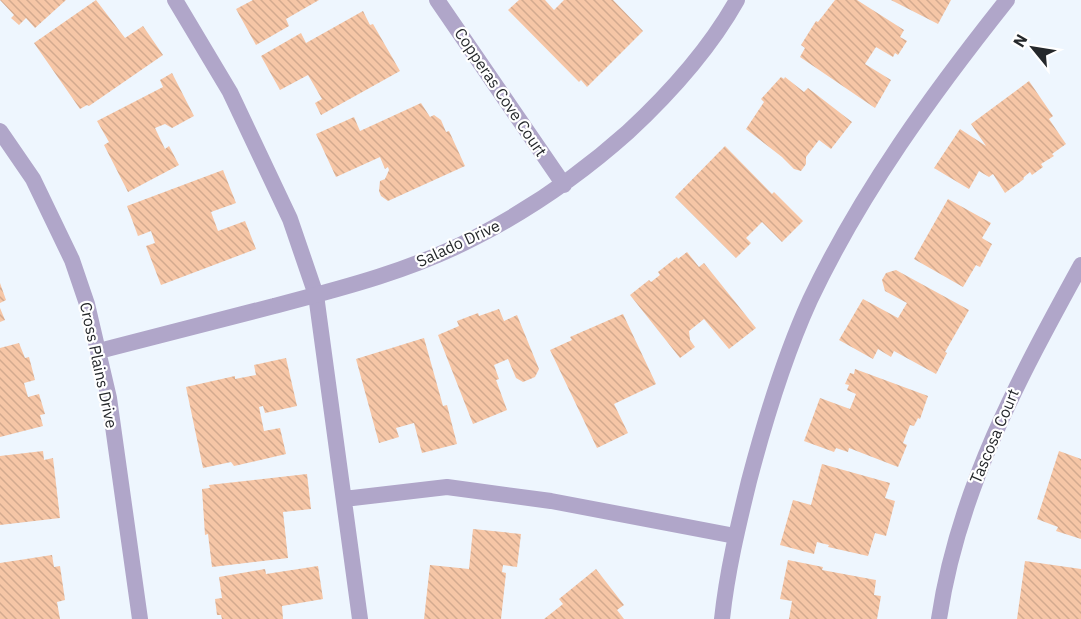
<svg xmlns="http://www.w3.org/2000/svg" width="1081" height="619" font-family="'IBM Plex Sans',sans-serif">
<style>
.building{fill:url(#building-back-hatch)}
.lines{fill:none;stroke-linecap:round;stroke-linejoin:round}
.service{stroke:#b0a6c9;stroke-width:16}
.minor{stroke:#b0a6c9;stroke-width:16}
.labels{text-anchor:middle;stroke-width:4.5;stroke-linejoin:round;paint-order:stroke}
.street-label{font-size:16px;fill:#25282b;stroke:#fff}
</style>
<defs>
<pattern id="building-back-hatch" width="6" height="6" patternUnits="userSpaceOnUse" patternTransform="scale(1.5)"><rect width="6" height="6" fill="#f6c6a6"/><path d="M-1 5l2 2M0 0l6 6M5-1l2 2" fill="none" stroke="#d3aa8f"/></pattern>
</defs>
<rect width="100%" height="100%" fill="#eef6fe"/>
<path class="building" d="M0 0H66L35 28 26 18 19 25 11 18 14 15Z
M96 0 125 38 143 26 163 55 89 106 87 105 80 109 34 43Z
M253 0H319L286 19 289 26 256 45 236 9Z
M519 0H545L554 10 564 0H613L643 31 587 87 581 80 579 82 508 10Z
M835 0H857L904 30 900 37 907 41 898 55 895 53 893 57 876 47 865 64 891 80 875 108 800 57 805 48 801 45 816 21 818 22Z
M891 0H951L938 24Z
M363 11 370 25 373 24 400 71 321 115 315 103 322 99 308 75 280 90 261 56 301 33 306 43Z
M172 73 194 116 172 128 165 124 155 128 165 149 169 146 179 165 128 192 104 145 109 142 97 121 163 87 160 80Z
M781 77 784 79 785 77 804 92 808 88 852 122 831 149 819 140 806 157V164L801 171 794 169 782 157 746 129 764 102 761 99Z
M1029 81 1053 116 1049 119 1066 144 1052 154 1054 156 1041 164 1043 167 1032 175 1030 172 1023 178 1024 179 1005 193 993 174 989 177 979 171 969 189 934 168 960 129 986 146 971 124Z
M421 103 430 117 434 115 441 120 446 132 449 131 465 166 388 201 381 196 379 191 380 181 385 179 389 170 388 167 385 169 380 157 336 177 316 134 354 117 360 131Z
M725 146 772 194 774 192 803 221 782 242 762 222 746 238 751 243 736 258 675 197Z
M223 170 236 203 211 212 218 231 245 221 256 249 161 285 146 246 155 243 151 231 138 236 127 206Z
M948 199 991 223 982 238 992 244 980 267 976 265 963 287 914 259Z
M687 252 699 267 704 263 756 328 729 349 704 319 689 331 690 340 695 347 680 358 630 295 649 280 651 282 660 275 658 272 677 257 678 259Z
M896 270 969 310 945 352 947 353 936 374 894 351 891 357 878 349 873 359 839 340 863 299 898 318 907 303 885 291 882 280 886 273Z
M0 283 6 300 0 303Z
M0 308 5 320 0 322Z
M499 309 504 321 517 315 539 369 535 377 523 382 516 378 508 359 494 365 499 379 496 380 507 410 473 424 438 335 459 326 457 321 478 313 479 316Z
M623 314 656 384 614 404 628 433 597 448 550 350 572 340 570 337Z
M424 338 443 406 447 405 457 444 422 453 414 423 396 428 399 437 379 443 356 359Z
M19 343 25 358 29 357 35 380 24 383 28 397 39 394 45 414 40 415 43 426 0 437V348Z
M286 358 297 406 265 413 263 406 259 407 264 431 280 428 286 454 234 466 231 462 203 468 186 387 235 376V379L256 375 254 365Z
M855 369 928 396 920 419 918 418 914 426 910 425 903 443 907 445 898 467 849 448 848 452 836 448 834 452 804 441 820 398 850 409 856 394 847 390 849 385 845 384 850 373 854 374Z
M43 451 44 460 53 458 60 518 0 525V456Z
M1059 451 1081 459V539L1056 531 1058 527 1037 519Z
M822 464 890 483 885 498 895 501 886 536 875 533 868 556 828 547 829 545 817 542 814 554 780 545 793 500 811 505Z
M307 474 311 509 283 512 288 558 212 567 208 534 205 535 202 489 210 488 209 485Z
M473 529 521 534 517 567 503 565 502 572 506 573 501 619H424L430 565 469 569Z
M52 555 54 567 60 566 65 600 57 602 60 619H0V563Z
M788 560 823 567 822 570 876 580 874 595 881 596 877 619H789L792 601 780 599Z
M1025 561 1081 569V619H1017Z
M318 566 323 599 282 606 283 619H222L221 615H217L215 599 222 598 219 577 265 569 266 574Z
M596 569 624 605 617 610 624 619H544L563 604 559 599Z"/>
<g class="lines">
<path class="service" d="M175 0 230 92 290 219 316 295 360 619
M344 499 447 487 551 501 735 536
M722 619C727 572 738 526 749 481 765 420 784 357 810 300 861 192 933 93 1007 0"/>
<path class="minor" d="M437 0 564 185
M0 131 33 179 72 260 87 304 109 398 140 619
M99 351C158 336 216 321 274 306 343 288 413 270 476 237 532 208 581 174 628 132 670 93 709 50 737 0
M939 619C958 490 1019 378 1081 265"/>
</g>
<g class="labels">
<g class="street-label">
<text transform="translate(501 92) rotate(56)" y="6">Copperas Cove Court</text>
<text transform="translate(458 243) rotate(-25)" y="6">Salado Drive</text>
<text transform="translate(99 365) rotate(78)" y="6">Cross Plains Drive</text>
<text transform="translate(994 436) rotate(-67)" y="6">Tascosa Court</text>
</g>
</g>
<g transform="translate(1033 48) rotate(300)" stroke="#ffffff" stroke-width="4.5" paint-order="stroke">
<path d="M0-4.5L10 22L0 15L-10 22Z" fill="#25282b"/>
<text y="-9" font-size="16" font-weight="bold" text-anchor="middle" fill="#25282b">N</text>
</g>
</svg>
